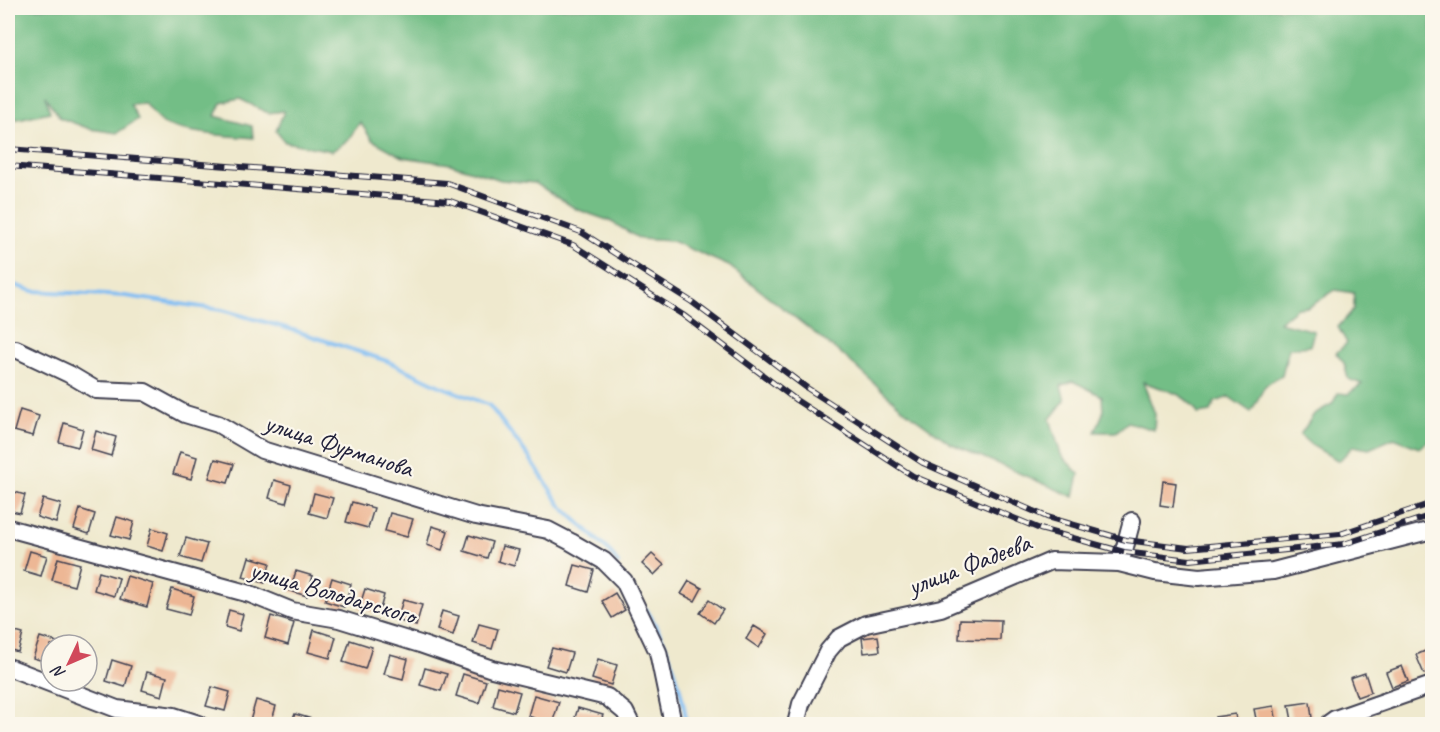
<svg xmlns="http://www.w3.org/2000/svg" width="1440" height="732" font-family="Caveat,sans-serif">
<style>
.forest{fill:#73be86;stroke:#4a7060;stroke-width:1.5}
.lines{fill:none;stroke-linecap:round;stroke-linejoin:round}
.stream{stroke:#80bdf3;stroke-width:4}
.building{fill:#edb795}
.minor-casing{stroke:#414051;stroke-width:20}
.minor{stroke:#fff;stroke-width:16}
.rail-casing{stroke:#22223b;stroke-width:6}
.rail{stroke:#fbf7ec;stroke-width:4;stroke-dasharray:11;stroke-linecap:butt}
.labels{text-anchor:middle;stroke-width:4.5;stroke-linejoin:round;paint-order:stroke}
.street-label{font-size:26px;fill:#22223b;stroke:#fbf7ec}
</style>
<rect width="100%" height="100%" fill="#fbf7ec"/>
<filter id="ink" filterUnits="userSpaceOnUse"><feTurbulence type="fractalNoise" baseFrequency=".0167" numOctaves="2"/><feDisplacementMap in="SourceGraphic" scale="12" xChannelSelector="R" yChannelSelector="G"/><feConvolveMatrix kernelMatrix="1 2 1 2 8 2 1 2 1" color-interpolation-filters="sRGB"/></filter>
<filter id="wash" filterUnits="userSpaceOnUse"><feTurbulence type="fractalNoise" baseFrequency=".008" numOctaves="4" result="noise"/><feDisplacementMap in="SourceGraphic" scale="24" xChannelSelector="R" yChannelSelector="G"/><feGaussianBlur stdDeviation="1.35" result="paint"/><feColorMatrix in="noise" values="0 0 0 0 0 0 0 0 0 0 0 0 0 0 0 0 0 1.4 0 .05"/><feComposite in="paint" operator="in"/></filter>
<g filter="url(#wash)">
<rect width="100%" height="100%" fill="#efe9ce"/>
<path class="forest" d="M8 8H1432V439L1419 448 1394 438 1369 449 1353 446 1339 461 1311 445 1300 435 1314 414 1332 404 1338 393 1348 394 1362 384 1348 379 1344 363 1336 353 1347 343 1338 327 1354 309V293L1335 290 1309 307 1297 308 1279 322 1314 331 1310 346 1289 348 1282 375 1265 386 1251 412 1229 397 1215 402 1211 412 1198 414C1186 392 1166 391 1143 382L1155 414 1154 430 1128 422 1116 432H1095L1103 413 1102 396 1073 381 1061 386 1065 400 1050 419 1061 455 1079 474 1074 497 950 443 903 409 844 356 729 266 672 241 640 239 610 221 576 209 535 183 501 180 450 164 403 157 372 140 360 122 348 140 332 151 285 142 276 131 284 111 268 113 240 99 221 103 215 116 252 126 253 138C232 136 175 133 160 121 154 116 150 108 145 103L130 104 138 119 117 133 90 129 60 118 45 96 50 112 18 119 8 118Z"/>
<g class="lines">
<path class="stream" d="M8 283 33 291 125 296 222 310 290 329 387 361 440 386 489 405 529 457 561 506 611 553 618 564
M646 609C668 644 681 684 687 724"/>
</g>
<g id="blocks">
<path class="building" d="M20 410 39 416 33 436 14 431Z
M64 423 83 429 78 447 59 442Z
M96 431 116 437 111 456 91 450Z
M180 452 197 457 191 479 173 474Z
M215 459 234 464 228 483 209 478Z
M274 480 291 485 286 503 269 498Z
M1163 481 1176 483 1173 507 1160 505Z
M8 490 25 495 20 513 8 510Z
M314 493 333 498 327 518 309 513Z
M43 499 61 504 56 523 37 517Z
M352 502 374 508 368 528 346 522Z
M80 509 95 514 89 534 74 529Z
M390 513 413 519 407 537 385 531Z
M117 517 134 522 129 540 111 535Z
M432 526 448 531 442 550 427 545Z
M152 528 168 533 163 551 147 546Z
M469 535 492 542 487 558 464 551Z
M186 538 207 544 201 563 180 557Z
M502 546 519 550 514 566 498 561Z
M30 551 47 556 41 576 24 571Z
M652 554 664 565 654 575 642 564Z
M249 557 270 563 265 583 243 577Z
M58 558 80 564 74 586 52 580Z
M575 565 594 570 588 592 569 586Z
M296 571 313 576 307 596 290 591Z
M99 572 119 578 114 596 94 590Z
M127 576 153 584 147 607 120 599Z
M332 578 351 584 344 607 325 601Z
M689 581 702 588 695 601 681 594Z
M172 589 194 596 189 615 166 609Z
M365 589 384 595 379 613 359 608Z
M615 593 625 610 612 618 602 601Z
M403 600 422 605 416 626 397 620Z
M709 600 723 610 714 623 700 613Z
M229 610 243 614 239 631 225 627Z
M442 611 459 616 453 635 437 630Z
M271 616 294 623 288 645 265 638Z
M960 619 1001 620 1000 640 959 639Z
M479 624 498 629 492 649 473 643Z
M754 626 767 634 759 648 746 639Z
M8 630 23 634 18 652 8 649Z
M314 630 336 637 330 658 308 652Z
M878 636 880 651 864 653 862 638Z
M40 637 60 643 59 645H51V663L33 658Z
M350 640 372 647 365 669 343 662Z
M552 648 572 653 566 672 546 666Z
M1432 648V670L1424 674 1416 655Z
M390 654 408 659 403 679 384 674Z
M598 659 617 665 611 685 592 679Z
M112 660 131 666 125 687 106 681Z
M1402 666 1408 681 1392 687 1386 672Z
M425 668 447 674 441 691 420 685Z
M147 672 167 677 162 696 142 690Z
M1365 673 1371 692 1357 697 1350 678Z
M463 674 486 681 479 703 456 696Z
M498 686 520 692 514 712 493 706Z
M212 687 230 692 225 711 206 706Z
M534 695 559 702 552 724 528 716Z
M256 700 276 706 271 724 250 721Z
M1310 702 1312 718 1292 721 1289 705Z
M1274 706 1277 724H1257L1254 709Z
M578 708 603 715 600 724H573Z
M295 714 312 719 310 724H291Z
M1235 714 1237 724H1216L1215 717Z"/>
</g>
</g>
<g filter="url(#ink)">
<use href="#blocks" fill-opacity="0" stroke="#414051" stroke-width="1.5"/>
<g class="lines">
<g class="minor-casing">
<path id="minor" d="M8 349H16L69 374 96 390 145 392 185 414 218 424 262 450 476 516 548 530 571 542 604 561 624 581 658 652 673 724
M8 528 250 594 292 611 339 619 420 644 492 669 607 697 625 712 631 724
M1119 563 1155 572 1199 577 1273 571 1432 530
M8 667 117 709 174 716 199 724
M796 724 801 704 828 651 839 638 866 624 941 608 1051 561 1119 563C1126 550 1127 535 1132 521
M1328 724 1335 719 1432 685"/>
</g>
<use href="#minor" class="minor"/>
<g class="rail-casing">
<path id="rail" d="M8 149 447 183 581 232 692 302 807 388 923 463 1047 517 1126 540 1188 548 1340 534 1432 503
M8 166 450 201 573 245 683 315 796 400 913 476 1040 529 1124 552 1190 560 1344 544 1432 515"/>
</g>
<use href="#rail" class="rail"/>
</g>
</g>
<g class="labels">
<g class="street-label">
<text transform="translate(339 445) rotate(18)" y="9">улица Фурманова</text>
<text transform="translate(969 564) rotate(-21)" y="9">улица Фадеева</text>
<text transform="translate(333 592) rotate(16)" y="9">улица Володарского</text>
</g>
</g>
<rect width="1440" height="732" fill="none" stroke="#fbf7ec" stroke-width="30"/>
<g transform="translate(69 663) rotate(226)"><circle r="28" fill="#fbf7ec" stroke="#a4a2a5" stroke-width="1.5"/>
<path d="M0-4.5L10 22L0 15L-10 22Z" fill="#d1495b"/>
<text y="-9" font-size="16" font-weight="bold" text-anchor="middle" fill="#22223b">N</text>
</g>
</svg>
